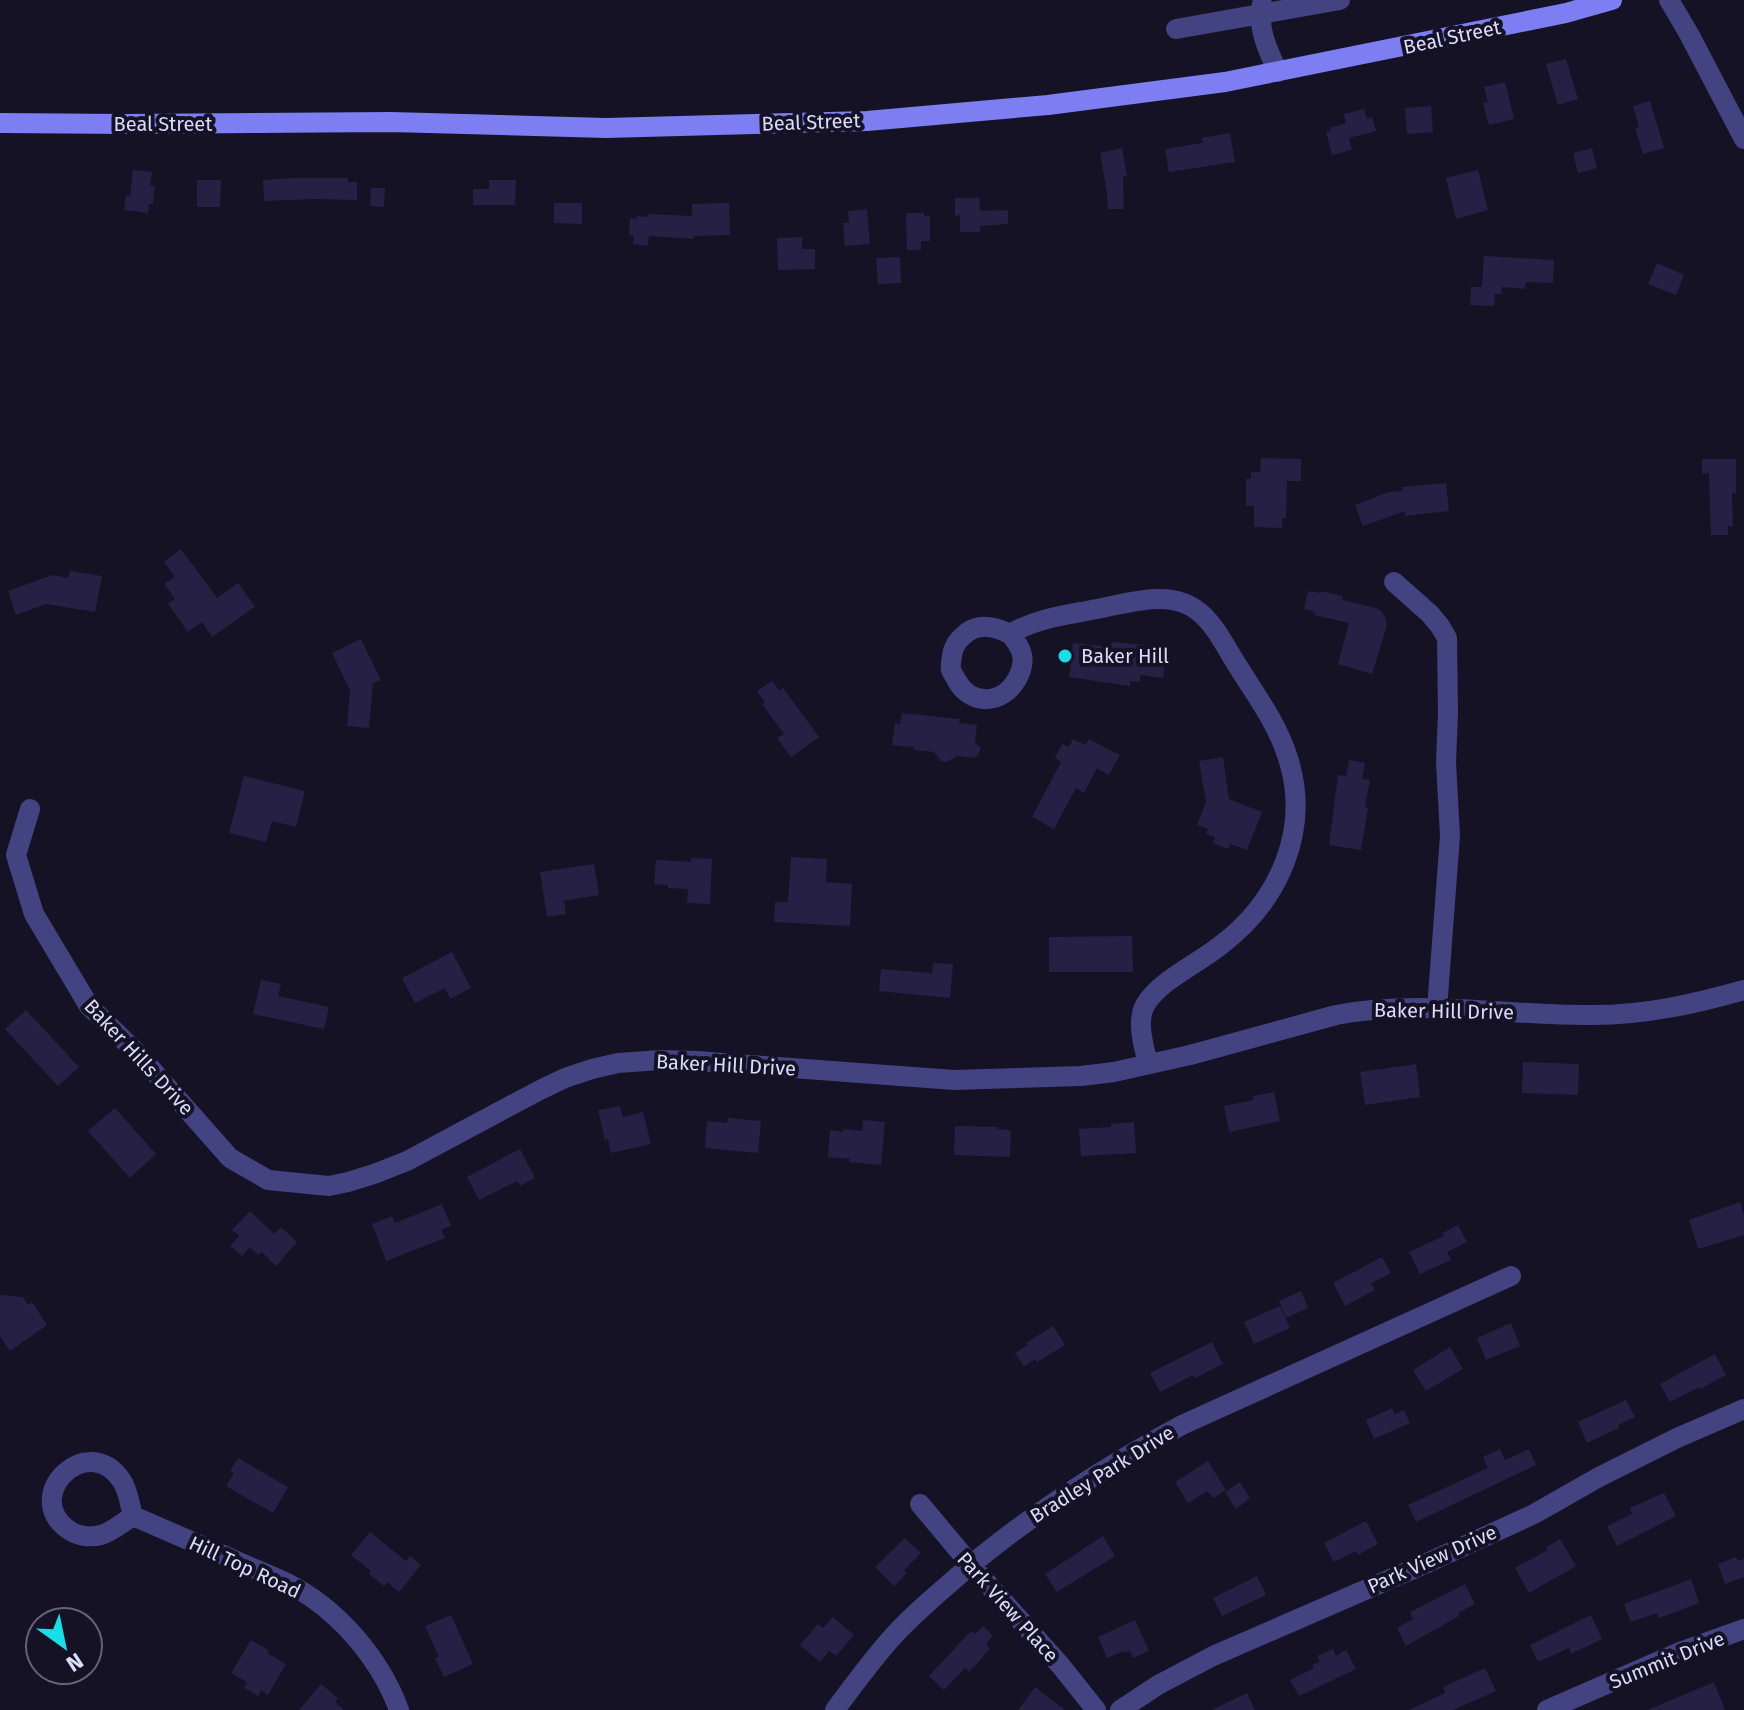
<svg xmlns="http://www.w3.org/2000/svg" width="1744" height="1710" font-family="'Fira Sans',sans-serif">
<style>
.building{fill:#262045}
.lines{fill:none;stroke-linecap:round;stroke-linejoin:round}
.street{stroke:#424380;stroke-width:20}
.secondary{stroke:#7c7ef1;stroke-width:20}
.poi-dot{fill:#1bdde7;stroke:#151226;stroke-width:3}
.labels{text-anchor:middle;stroke-width:8;stroke-linejoin:round;paint-order:stroke}
.street-label{font-size:20px;fill:#dddbfb;stroke:#151226}
.poi-label{font-size:20px;fill:#dddbfb;stroke:#151226;text-anchor:start}
</style>
<rect width="100%" height="100%" fill="#151226"/>
<path class="building" d="M1566 59 1578 99 1558 105 1546 64Z
M1505 82 1514 119 1489 125 1483 103 1488 102 1484 87Z
M1650 101 1664 148 1643 154 1635 128 1639 127 1633 106Z
M1431 106 1433 132 1407 134 1405 108Z
M1364 109 1367 119 1372 117 1376 131 1349 138 1352 150 1332 155 1326 132 1331 131 1330 128 1346 123 1344 114Z
M1230 133 1235 162 1169 172 1165 149 1203 143 1202 138Z
M1122 148 1127 176 1123 177 1124 209H1108L1107 193 1100 153Z
M1592 148 1597 168 1578 173 1573 153Z
M133 170 152 172 150 185 155 186 153 204H149L148 213 124 210 126 195 130 196Z
M1478 170 1488 210 1456 219 1446 178Z
M295 178H348V182H357V200L313 199 264 201 263 180Z
M197 180H221L220 207H197Z
M489 180H516L515 205H473V189H489Z
M371 188H385L384 207 370 206Z
M955 198H979L980 211 1008 210V224L980 226V232H960V215L955 216Z
M554 203H582V224L554 223Z
M729 203 730 235 694 236V239L649 236 648 246 633 244 634 236 629 235 630 218 636 219 637 216 648 217 649 214 692 216V204Z
M867 209 870 244 845 246 843 223H849L848 211Z
M906 213H924V216H930V241H921V250H907Z
M802 237V249H815V269L778 270 777 238Z
M1484 256 1554 260 1553 283 1526 282 1525 289 1502 287 1501 294H1495L1494 306 1470 305 1471 287H1482Z
M900 257 901 283 878 284 876 258Z
M1657 263 1684 275 1676 295 1648 284Z
M1261 458 1301 459V481H1287L1286 518H1282V528L1254 527V506H1246V479H1251V472H1260Z
M1702 459H1736V493H1732L1733 526H1728V535H1711L1709 473 1702 474Z
M1446 483 1449 511 1405 516V511L1363 526 1355 505 1389 492 1403 491 1402 487Z
M181 549 217 598 238 583 255 607 212 637 202 622 188 632 168 604 175 599 164 584 175 577 164 562Z
M70 571 102 576 95 612 46 604 16 615 8 591 52 575 68 578Z
M1308 591 1321 593V591L1343 596 1342 600 1376 608 1381 611 1385 617 1387 625 1372 674 1338 664 1349 623 1314 615 1315 612 1304 609Z
M361 639 381 680 373 683 369 728 347 726 350 690 332 653Z
M1112 642 1148 645 1147 658 1165 660 1163 678 1140 675V682L1130 681V686L1069 677 1073 643 1111 647Z
M772 681 780 691 783 688 819 737 791 757 777 738 784 734 762 704 765 702 757 691Z
M902 713 960 719 959 723 977 725 975 743 981 748 978 755 974 758 957 756 947 762 941 761 934 752 914 750V747L892 745 895 723 900 724Z
M1073 739 1085 745 1089 739 1120 755 1109 775 1097 768 1084 793 1076 788 1054 829 1032 817 1061 762 1055 758 1062 744 1069 747Z
M1223 757 1229 799 1262 812 1247 850 1230 844 1228 849 1213 843 1215 837 1206 834 1208 829 1197 825 1206 802 1199 761Z
M1349 760 1365 763 1362 779 1370 780 1365 807 1368 808 1361 850 1329 845 1338 775 1346 776Z
M244 776 305 791 296 827 272 821 266 842 229 833Z
M791 857 827 859 826 882 852 884 850 926 774 922 775 902H788Z
M691 858 712 859 710 904 687 903 688 889 668 888V885L654 884 656 860 691 862Z
M594 864 599 895 564 901 566 914 547 917 540 872Z
M1132 936 1133 972H1049V937Z
M452 952 471 988 450 999 445 988 415 1003 402 978Z
M933 963 953 964 950 998 879 991 881 969 932 973Z
M261 980 281 984 278 996 329 1007 324 1029 253 1014Z
M26 1010 79 1067 58 1086 5 1029Z
M1523 1062 1579 1064 1578 1095 1522 1093Z
M1416 1064 1420 1097 1365 1105 1360 1072Z
M1274 1092 1280 1121 1229 1132 1224 1106 1253 1100V1096Z
M620 1106 623 1117 643 1112 651 1144 611 1153 608 1139 605 1140 598 1110Z
M115 1108 156 1154 130 1178 88 1131Z
M728 1118 761 1121 758 1153 705 1148 707 1121 727 1123Z
M863 1120 885 1122 881 1165 849 1162 850 1159 828 1157 830 1130 843 1132V1129L862 1131Z
M1134 1122 1136 1153 1081 1156 1079 1129 1111 1127V1124Z
M955 1126 998 1127 997 1129 1011 1130 1010 1157 954 1155Z
M520 1149 535 1178 520 1186 517 1181 479 1200 467 1177Z
M1740 1202 1744 1215V1235L1698 1249 1689 1220Z
M442 1204 451 1226 441 1230 445 1238 386 1261 372 1224 392 1216 395 1223Z
M250 1211 274 1234 281 1227 297 1242 276 1266 262 1252 258 1255 250 1247 242 1256 230 1246 239 1236 232 1230Z
M1458 1225 1467 1242 1447 1252 1451 1260 1420 1274 1409 1252 1444 1236 1443 1233Z
M1382 1257 1391 1273 1371 1283 1375 1290 1345 1306 1333 1283Z
M1301 1291 1308 1308 1286 1318 1279 1301Z
M0 1295 23 1297 28 1305 32 1302 47 1325 10 1351 0 1336Z
M1280 1306 1290 1328 1254 1344 1244 1322Z
M1511 1323 1520 1346 1486 1360 1477 1338Z
M1053 1326 1065 1345 1037 1362 1035 1359 1024 1366 1015 1353 1028 1345 1026 1343Z
M1212 1342 1223 1364 1195 1378 1193 1375 1160 1392 1150 1373Z
M1450 1347 1463 1369 1426 1391 1413 1370Z
M1715 1354 1726 1375 1700 1389 1699 1387 1670 1402 1660 1384Z
M1626 1400 1635 1417 1618 1425 1619 1428 1587 1443 1578 1422Z
M1392 1408 1395 1414 1404 1410 1410 1423 1374 1439 1366 1420Z
M1500 1449 1505 1460 1529 1449 1536 1465 1416 1522 1408 1505 1488 1468 1483 1457Z
M238 1458 288 1487 273 1513 226 1486 234 1473 230 1471Z
M1208 1461 1226 1490 1213 1498 1207 1491 1188 1503 1175 1482Z
M1240 1482 1250 1498 1236 1509 1225 1492Z
M1664 1493 1676 1516 1617 1546 1607 1526 1632 1514 1630 1508Z
M1366 1521 1378 1544 1358 1555 1356 1551 1334 1562 1324 1543Z
M370 1532 406 1561 410 1556 421 1565 399 1592 387 1582 384 1586 369 1574 371 1571 351 1555Z
M1103 1536 1115 1556 1057 1592 1045 1574Z
M905 1538 921 1553 904 1570 907 1573 894 1586 875 1567Z
M1560 1539 1576 1566 1529 1593 1515 1568 1548 1550 1546 1547Z
M1736 1557 1738 1561 1744 1559V1577L1725 1584 1718 1564Z
M1257 1576 1266 1595 1222 1616 1213 1598Z
M1691 1579 1699 1603 1659 1618 1657 1613 1631 1622 1624 1604Z
M1465 1584 1475 1604 1458 1613 1459 1616 1406 1646 1397 1628 1413 1619 1410 1612Z
M451 1615 473 1664 444 1677 435 1658 439 1657 425 1626Z
M1591 1615 1602 1639 1571 1654 1569 1648 1538 1662 1530 1645Z
M833 1617 854 1635 836 1656 829 1651 820 1662 800 1645 818 1624 823 1628Z
M1135 1620 1149 1651 1133 1658 1130 1651 1125 1653 1124 1651 1107 1658 1098 1637Z
M983 1626 993 1636 986 1644 990 1649 969 1672 965 1668 944 1690 929 1676 971 1631 975 1634Z
M251 1640 269 1650 267 1653 286 1664 268 1695 261 1690 258 1696 244 1688 247 1682 231 1673Z
M1333 1649 1336 1656 1346 1650 1356 1669 1299 1696 1290 1680 1314 1668 1312 1665 1320 1662 1317 1656Z
M1485 1668 1496 1691 1453 1710H1409L1445 1693 1443 1687Z
M1714 1682 1725 1710H1648Z
M321 1684 338 1698 335 1702 344 1710H299Z
M1035 1687 1065 1710H1018Z
M1247 1693 1255 1710H1212Z"/>
<g class="lines">
<path class="street" d="M1669 0 1689 34 1744 139
M1262 4C1257 28 1268 51 1278 72
M1176 29 1340 0
M1394 582 1430 614 1440 626 1447 638 1448 713 1446 762 1450 836 1437 1009
M1010 634C1023 649 1027 661 1017 679 1003 704 972 707 957 681 956 679 952 672 951 670 950 665 952 656 953 651 955 644 958 640 963 636 977 622 994 626 1010 634 1036 618 1067 615 1097 609 1116 605 1136 600 1156 599 1204 597 1216 632 1239 668 1257 697 1278 725 1288 758 1311 830 1279 901 1221 945 1199 963 1160 980 1145 1005 1136 1023 1144 1046 1148 1064
M30 809 16 855 34 914 89 1006 139 1055 230 1158 268 1180 329 1186 348 1182 374 1174 407 1161 538 1091 565 1078 592 1069 618 1063 660 1060 697 1061 954 1080 1081 1076 1114 1072 1190 1055 1336 1015C1421 999 1508 1016 1593 1015 1646 1015 1694 1004 1744 990
M920 1504 971 1565 1061 1666 1096 1710
M133 1516C123 1522 112 1532 101 1535 89 1538 76 1536 66 1528 23 1494 88 1430 122 1481 128 1490 130 1505 133 1516 166 1530 198 1544 230 1558 249 1567 268 1574 287 1583 337 1608 380 1658 399 1710
M835 1710C852 1687 869 1664 888 1642 906 1621 928 1602 950 1583 1020 1521 1099 1470 1182 1425L1511 1276
M1120 1710 1158 1685 1213 1656 1427 1563 1534 1514 1599 1477 1677 1438 1744 1409
M1547 1710 1680 1652 1744 1629"/>
<path class="secondary" d="M0 123 125 124 391 122 606 128 867 121 1048 105 1225 82 1566 13 1612 0"/>
</g>
<circle class="poi-dot" cx="1065" cy="656" r="8"/>
<g class="labels">
<g class="street-label">
<text transform="translate(1452 37) rotate(-12)" y="7">Beal Street</text>
<text transform="translate(811 122) rotate(-2)" y="7">Beal Street</text>
<text x="163" y="131">Beal Street</text>
<text transform="translate(1444 1011) rotate(1)" y="7">Baker Hill Drive</text>
<text transform="translate(139 1057) rotate(47)" y="7">Baker Hills Drive</text>
<text transform="translate(726 1065) rotate(3)" y="7">Baker Hill Drive</text>
<text transform="translate(1102 1474) rotate(-32)" y="7">Bradley Park Drive</text>
<text transform="translate(1432 1559) rotate(-24)" y="7">Park View Drive</text>
<text transform="translate(245 1567) rotate(25)" y="7">Hill Top Road</text>
<text transform="translate(1008 1607) rotate(48)" y="7">Park View Place</text>
<text transform="translate(1667 1660) rotate(-22)" y="7">Summit Drive</text>
</g>
<g class="poi-label">
<text x="1081" y="663">Baker Hill</text>
</g>
</g>
<g transform="translate(64 1646) rotate(147)"><circle r="38" fill="#151226" stroke="#65627b" stroke-width="2"/>
<path d="M0-6L14 30L0 20L-14 30Z" fill="#1bdde7"/>
<text y="-12" font-size="22" font-weight="bold" text-anchor="middle" fill="#dddbfb">N</text>
</g>
</svg>
